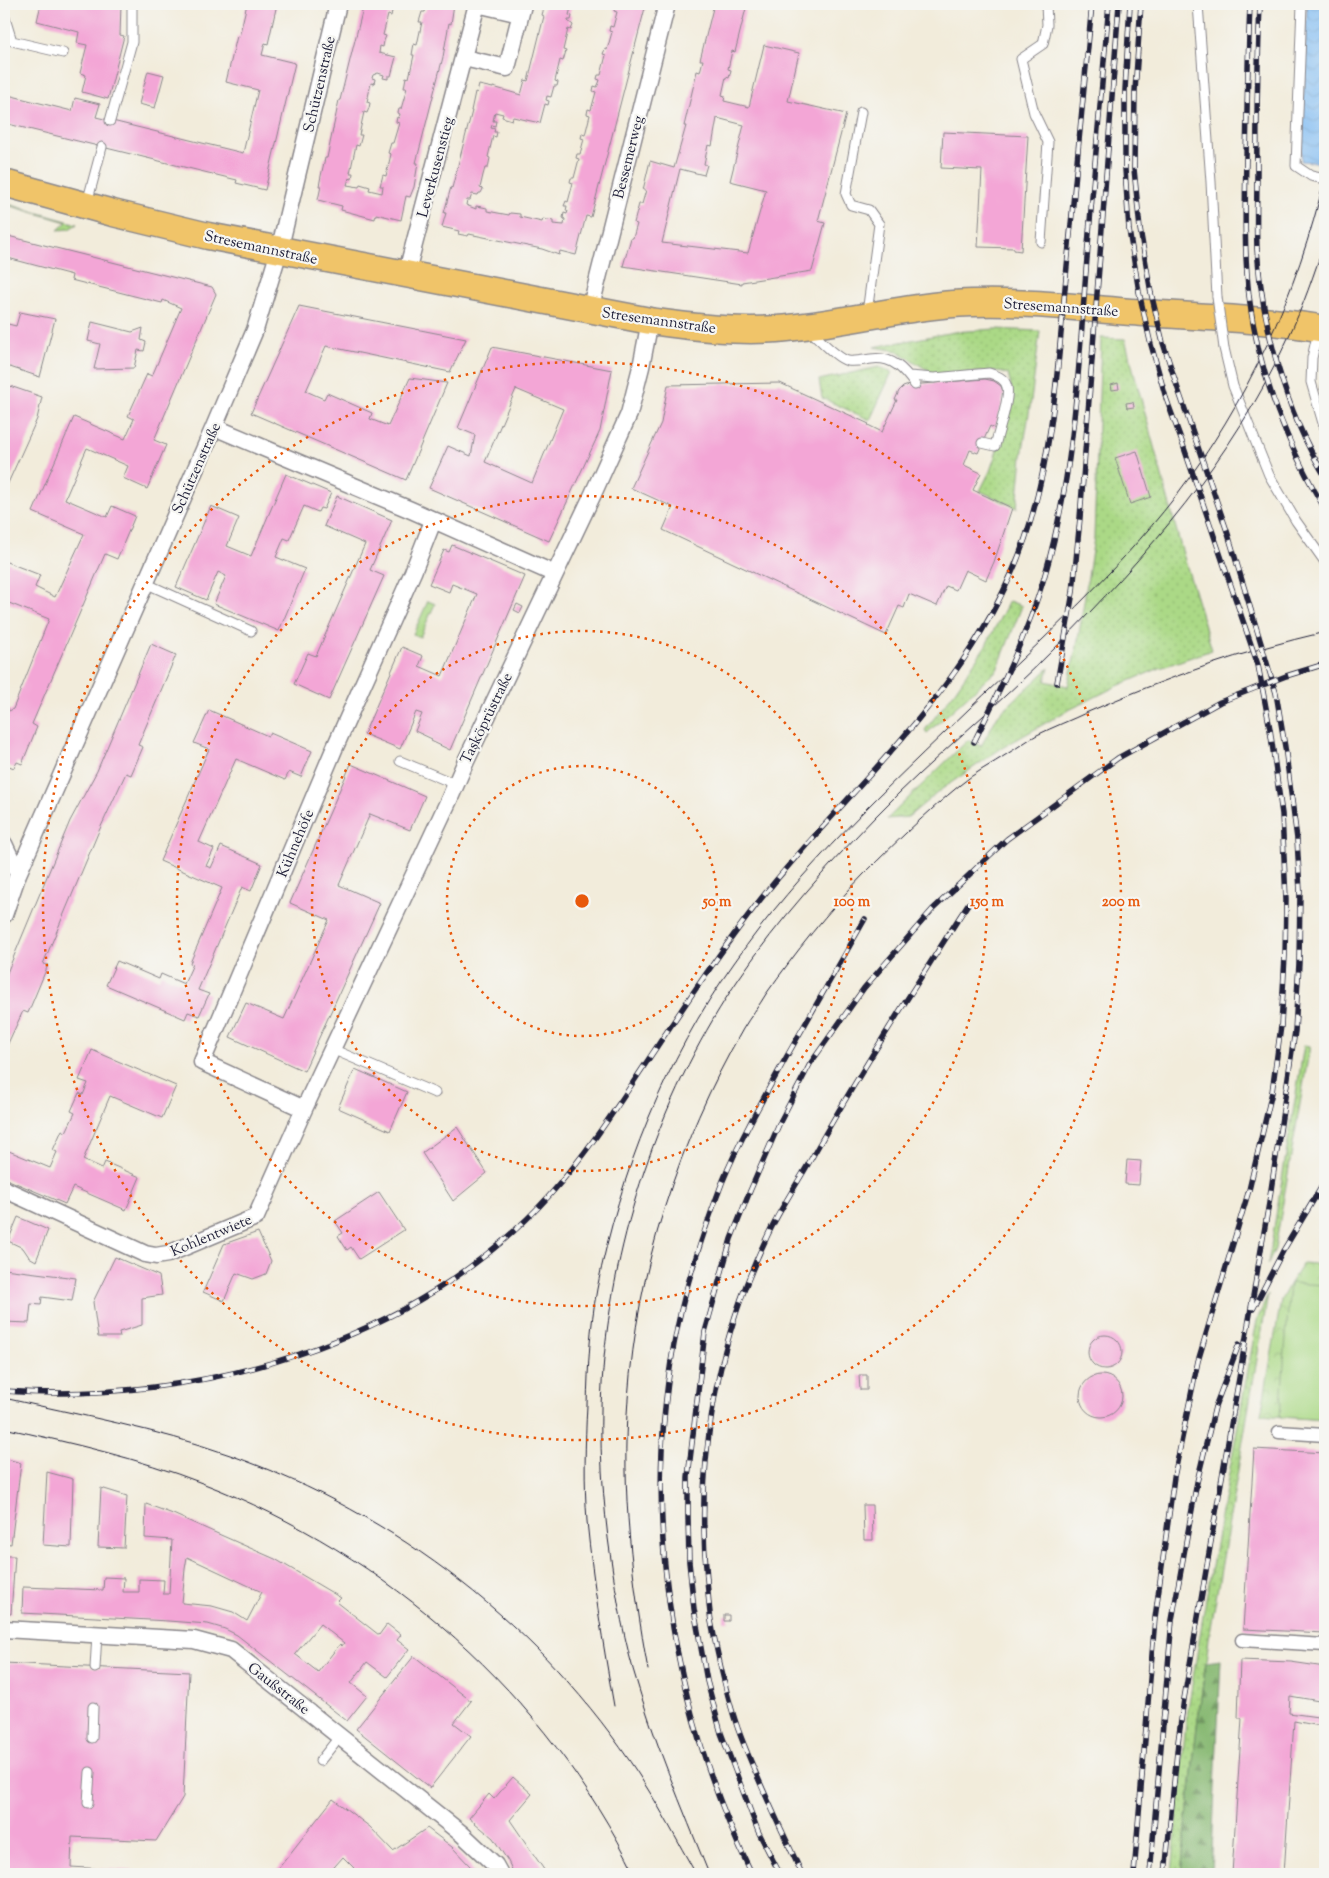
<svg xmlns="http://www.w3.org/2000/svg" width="1329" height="1878" font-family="'Sorts Mill Goudy',serif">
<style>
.grass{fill:url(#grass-dots);stroke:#667e60}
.forest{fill:url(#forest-firs);stroke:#556e57}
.park{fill:url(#park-crowns);stroke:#667e60}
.garden{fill:#abd986;stroke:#667e60}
.water{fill:url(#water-waves);stroke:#526f97}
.building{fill:#f3a6d6;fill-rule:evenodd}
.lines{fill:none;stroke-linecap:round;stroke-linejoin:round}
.service-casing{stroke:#8a878b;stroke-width:11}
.pedestrian-casing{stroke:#8a878b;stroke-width:15}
.minor-casing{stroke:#8a878b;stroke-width:19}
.primary-casing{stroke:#8a878b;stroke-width:29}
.service{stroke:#fff;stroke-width:9}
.pedestrian{stroke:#fff;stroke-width:12}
.minor{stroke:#fff;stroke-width:16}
.primary{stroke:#f0c469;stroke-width:26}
.tram{stroke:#22223b;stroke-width:1}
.rail-casing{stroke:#22223b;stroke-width:5.5}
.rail{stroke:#f6f6f2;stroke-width:4;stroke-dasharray:11;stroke-linecap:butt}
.service-bridge-casing{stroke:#8a878b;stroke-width:11;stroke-linecap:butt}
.service-bridge{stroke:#fff;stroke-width:9}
.ring{fill:none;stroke:#e8590c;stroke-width:2.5;stroke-dasharray:2.5 5}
.labels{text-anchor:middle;stroke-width:4.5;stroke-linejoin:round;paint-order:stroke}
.street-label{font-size:15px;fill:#22223b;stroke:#f6f6f2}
.centre{fill:#e8590c;stroke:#f6f6f2;stroke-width:2.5}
.ring-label{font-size:15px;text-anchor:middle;font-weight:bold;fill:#e8590c;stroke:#f6f6f2;stroke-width:4.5;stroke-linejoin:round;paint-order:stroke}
</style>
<defs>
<pattern id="grass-dots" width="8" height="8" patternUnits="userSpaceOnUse" patternTransform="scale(1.25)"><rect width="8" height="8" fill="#abd986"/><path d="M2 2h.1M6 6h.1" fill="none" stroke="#93ba75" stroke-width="1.8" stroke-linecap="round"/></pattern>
<pattern id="forest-firs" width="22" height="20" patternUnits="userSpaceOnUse" patternTransform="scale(1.25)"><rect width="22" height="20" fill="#88b973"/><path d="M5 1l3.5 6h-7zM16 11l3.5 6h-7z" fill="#6f9660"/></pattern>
<pattern id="park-crowns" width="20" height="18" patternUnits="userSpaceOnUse" patternTransform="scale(1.25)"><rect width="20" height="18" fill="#abd986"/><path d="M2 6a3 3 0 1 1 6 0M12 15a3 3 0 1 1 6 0" fill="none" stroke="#93ba75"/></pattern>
<pattern id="water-waves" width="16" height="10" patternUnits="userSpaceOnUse" patternTransform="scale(1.25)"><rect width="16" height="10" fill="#81bcf3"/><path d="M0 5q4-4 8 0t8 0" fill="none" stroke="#6fa1d1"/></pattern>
</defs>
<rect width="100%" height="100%" fill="#f6f6f2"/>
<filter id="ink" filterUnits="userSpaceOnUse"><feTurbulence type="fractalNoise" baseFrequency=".02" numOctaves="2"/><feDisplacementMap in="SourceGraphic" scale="10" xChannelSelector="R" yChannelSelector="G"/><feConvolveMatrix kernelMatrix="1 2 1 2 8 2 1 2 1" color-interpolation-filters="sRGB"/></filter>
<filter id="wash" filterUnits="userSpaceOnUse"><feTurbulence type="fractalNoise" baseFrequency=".0096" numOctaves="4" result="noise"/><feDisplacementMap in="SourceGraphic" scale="20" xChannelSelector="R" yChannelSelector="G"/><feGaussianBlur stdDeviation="1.12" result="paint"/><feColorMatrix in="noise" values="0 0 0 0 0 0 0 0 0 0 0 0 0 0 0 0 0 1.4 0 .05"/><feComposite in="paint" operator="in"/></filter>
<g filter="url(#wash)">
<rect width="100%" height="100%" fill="#f2ecdb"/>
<path class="grass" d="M4 203 77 224 69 229 58 230 67 222 4 204Z
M995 329 1040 331 1031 401 1022 456 1017 508 980 491 990 471 1014 400 1008 374 994 371 935 375 898 351 874 347 954 332Z
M1101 338 1125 339 1181 547 1212 650 1160 668 1115 687 1063 713 1002 748 942 789 908 817 887 819 968 740 981 746 998 715 1049 668 1045 681 1068 686 1078 640 1094 538Z
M879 367 892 372 870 420 822 398 819 380Z
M1009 601 1022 606 997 670 927 733 925 730 955 691 986 645Z
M1304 1045 1310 1046 1275 1249 1268 1264Z
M1268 1295 1209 1639 1197 1726 1181 1874H1172L1186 1722 1204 1610 1257 1320Z"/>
<path class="forest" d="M1221 1660 1211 1874H1181L1197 1726 1206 1662Z"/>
<path class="park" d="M1325 1225V1420L1261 1415 1281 1300 1290 1283 1303 1263 1316 1264 1319 1232Z"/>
<path class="garden" d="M428 601 435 604 420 637 413 634Z
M1290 1283 1325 1285V1420L1280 1417Z"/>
<path class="water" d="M1307 4H1325V163L1301 161Z"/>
<g id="blocks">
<path class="building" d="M41 4H121L120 35 124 36 108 99 82 92 86 75 80 73 87 45 77 43 79 32 37 21Z
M247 4H277L268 44 265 43 262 55 295 63 265 190 236 183 237 180 4 123V94L72 111 75 98 100 104 96 117 243 153 258 90 226 82 237 36 239 37Z
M364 4H393V6L390 5 389 10 392 11 391 16 388 15 383 35 386 36 384 41 383 47 380 46 379 53 396 57 391 76H388V79L383 78 384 75 378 73 373 75 372 78 375 79 374 84 371 83 367 102 370 103 369 108 367 113 364 112 359 135H362L359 146 356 145 350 173H353L352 179 349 178 347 185 359 187 360 184 370 187 369 190 382 193 383 186H380L383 175 386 176 391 154 388 153 391 143H393L399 123 396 122 397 117 399 118 400 114 398 113 399 109H401L407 88H404L406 77 409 78 414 55H412L413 49 414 44 417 45 422 22H419L422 12H425L427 4H454L451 24 449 23 443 57 416 163H418L414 187 410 197 406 196 401 220 376 214 375 219 341 210 342 206 318 200 321 186H319L321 176 325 158H327L339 100H340Z
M545 4H572L569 15 572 16 571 20H568V21L573 25 571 30 568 29 563 50 566 51 563 61 560 60 555 81 558 82 557 86H554L551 97 547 96 546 100 549 101 548 105 545 104 540 123 513 117 512 120 502 117 503 114 495 112 493 121H496L495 126 492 125 491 128 495 129 494 132H497L496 137 493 136 488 157 490 158 488 168H485L483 175 480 188 483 189 481 193H479L478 195 472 194 470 200H467L466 205 476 209V206L482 207 487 208V211L509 215 510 213 520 214V217L542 222 543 219 553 221V224L564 225 565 219 563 218 564 213 567 214 568 211H566L567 206H564L566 201 568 202 573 183 570 182 571 178H574L579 159 576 158 577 154H580L584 139 581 138 582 134 585 135 590 115 587 114 588 109 591 110 596 92 593 91 594 86 597 87 599 83 600 80 597 79 598 75H601L606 55 603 54 605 49 607 50 612 32 609 31 610 26 613 27 617 12 614 11 615 6 618 7 619 4H646L591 217 586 216 576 255 560 251 559 255 542 249 469 234 468 236 458 234 459 231 442 227 446 213H444L451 187 452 188 472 111H471L475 92 477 93 479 85 493 88V87L521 95 525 80 528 81 544 16 542 15Z
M714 4H747L735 52 732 51 728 69 731 70 729 78 726 77 722 95 725 96 724 101 749 107 764 45 799 53 788 101 846 114 818 221 825 223 812 271 742 282V284L623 266 631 238H633L637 224 634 223 639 204H642L646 190H643L650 161 674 168 686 126H684L697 71 700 72 703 60H700ZM717 118 744 125 730 181 766 190 748 253 662 243 680 169 704 175 707 165 704 164 708 145 712 146Z
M148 71 164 75 155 108 139 104Z
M943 132 1028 136 1021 251 1014 250V248L978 247 982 170 941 168Z
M4 235 212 287 216 294 154 440 166 445 147 489 123 478 128 466 87 448 65 499 107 517 112 506 135 516 117 559 105 554 32 724 37 727 22 764 17 762 14 768 4 764V697L9 711 13 709 49 619 4 601V561L40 575 35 587 55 597 84 534 33 512 74 417 125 439 134 419 128 416 147 374 152 376 181 308 163 300 162 303 71 280 72 275 4 257Z
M299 306 466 339 450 372 326 346 306 391 324 399 327 393 372 413 370 419 388 426 410 378 447 383 406 480 251 413Z
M20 312 55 319 40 377 4 365V323L16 326Z
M92 322 132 332 143 328 141 340 146 342 144 351 138 350 134 368 94 369 100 344 88 341Z
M492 347 612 370 600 431 549 541 429 488 448 446 471 456 475 435 458 428ZM516 389 563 409 532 483 485 462Z
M1324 371 1325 372V392L1320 390Z
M985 379 994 381 1001 386 1004 394 1002 404 995 429 990 426 978 453 970 450 964 465 981 473 973 490 1012 508 994 562 986 580 965 570 956 590 946 586 937 606 909 594 904 608 899 606 886 635 663 530 673 507 631 488 661 423 668 385 780 383 869 424 868 425 882 432 897 400H895L899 391 903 387 909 385Z
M1118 383 1119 389 1112 390 1111 385Z
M7 385 42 397 37 419 4 492V402Z
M1133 402 1134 407 1127 408 1126 403Z
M1137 451 1151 497 1130 504 1115 458Z
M286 474 331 493 324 509 320 508 318 512 304 506 289 540 284 538 276 557 305 569 279 631 214 604 226 576 218 572 206 600 176 587 211 506 239 518 227 546 251 556Z
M337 496 392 520 370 570 384 576 329 700 294 684 308 653 316 656 365 544 324 526Z
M452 545 525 576 450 750 431 741 432 739 415 731 422 714 416 712 400 749 364 734 402 647 423 656 419 666 442 676 477 594 452 584 449 592 429 584 444 550 449 552Z
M517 604 523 607 520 613 514 610Z
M151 644 176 655 138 745 143 747 131 775 126 773 98 833 43 964 48 965 28 1013 23 1011 4 1052V980L70 821 97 771Z
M209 710 268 736 270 733 312 751 301 777 289 772 285 780 236 759 199 842 214 849 206 866 211 868 221 846 262 864 251 891 242 887 198 990 209 994 199 1016 188 1012 185 1019 106 985 117 961 159 979 161 974 184 984 193 964 190 963 222 888 160 861 209 749 194 743Z
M351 764 425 796 410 830 370 814 339 885 380 903 304 1071 230 1037 246 1003 284 1019 329 920 290 903Z
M92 1050 176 1086 162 1118 110 1096 83 1160 102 1169 105 1162 140 1177 126 1210 73 1187 65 1204 4 1178V1149L50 1168 57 1152 53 1150 62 1130 66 1132 75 1113 71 1111 79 1093 83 1095 88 1083 79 1080Z
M355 1069 407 1092 390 1131 338 1108Z
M457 1127 487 1173 453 1201 422 1153Z
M1127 1160 1141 1161 1139 1185 1125 1184Z
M379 1192 404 1230 359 1259 351 1247 347 1250 338 1236 343 1233 335 1221Z
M18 1217 48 1230 36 1261 29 1257 23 1248 8 1241Z
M258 1232 271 1261 266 1274 253 1279 236 1273 224 1301 203 1292 224 1244Z
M115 1257 159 1276 162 1295 142 1298V1325L119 1332 120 1337H98L93 1302Z
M4 1269 76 1278 72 1301 42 1297 41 1305 31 1304 29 1323 4 1322Z
M1088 1352a17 17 0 1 1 34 0a17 17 0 1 1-34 0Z
M859 1375H867V1390H860Z
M1080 1396a21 21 0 1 1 42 0a21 21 0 1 1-42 0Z
M1254 1449 1325 1453V1633L1243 1629Z
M4 1458 21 1463 11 1544 4 1543Z
M47 1472 73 1479 71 1547 43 1545Z
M101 1488 127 1496 124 1548 98 1547Z
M146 1504 173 1514 275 1559 341 1598 337 1602 379 1635 387 1624 401 1635 397 1640 409 1649 387 1677 367 1662 351 1683 367 1696 347 1721 237 1635 225 1629 208 1624 168 1621 22 1613 23 1587 103 1590 104 1577 124 1578 123 1592H139V1579L164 1580 163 1594H169L172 1540 145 1538ZM187 1557 262 1592 247 1621 233 1612 212 1606 182 1603 185 1569ZM320 1624 344 1643 342 1646 340 1644 318 1672 295 1654Z
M863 1505H872L873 1540H864Z
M4 1556H15L11 1614 4 1613Z
M724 1615H729V1621H724Z
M414 1656 471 1701 454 1723 471 1736 430 1788 356 1729Z
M1240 1660 1291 1662 1325 1667V1702L1290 1696 1289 1713 1325 1718V1727L1294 1721 1284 1874H1232L1242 1718H1238Z
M4 1663 189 1672 183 1797 156 1841 72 1837 71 1867 136 1871 135 1874H4Z
M513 1777 532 1794 510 1820 547 1874H514L508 1861 493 1838 469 1818 489 1794 494 1799Z
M333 1799 370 1827 393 1851 427 1828 452 1847 470 1866 475 1874H360L343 1857 328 1874H274Z"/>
</g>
</g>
<g filter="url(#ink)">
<use href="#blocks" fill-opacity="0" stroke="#8a878b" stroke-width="1"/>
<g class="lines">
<g class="service-casing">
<path id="service" d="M1198 4 1211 182 1217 297
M1302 4 1296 166 1311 176 1325 179
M4 15 12 41 63 53
M861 112 846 194 851 205 869 210 879 224 867 313
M110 121 132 42V4
M87 203 102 147
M1041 242 1048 142 1034 113 1021 59 1043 44 1047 25 1046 4
M809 330C819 338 836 358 848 361 856 362 864 360 871 359 892 356 904 369 915 385
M1318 331 1312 358 1311 382 1325 430
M1224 348 1233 386 1269 475 1296 521 1325 562
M909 376 934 378 989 373C996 375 1005 378 1007 387 1010 398 998 433 995 446L982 443
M145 583 251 631
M400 761 455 784
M332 1049 435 1093
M95 1668 97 1634
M92 1738 93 1707
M320 1761 340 1736
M88 1803 90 1772"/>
</g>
<g class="pedestrian-casing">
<path id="pedestrian" d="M1279 1432 1325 1435
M1242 1640 1325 1645"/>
</g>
<g class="minor-casing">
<path id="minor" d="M464 58 507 68 523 5
M406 275 477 4 520 14
M590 310 667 4
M214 427 411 510 555 574
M4 844 18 874
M4 915 18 874 214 427 255 330 279 251 338 4
M304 1109 202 1062 335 747 413 572 433 521
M4 1189 145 1254 156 1256 168 1254 256 1217 304 1109 449 800 466 761 593 494 629 414 641 367 650 321
M4 1629 194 1640 231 1650 462 1834 495 1865 500 1874"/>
</g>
<g class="primary-casing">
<path id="primary" d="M4 183 113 213 208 236 650 321C692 327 734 332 777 329 843 324 906 305 972 303 1029 301 1088 309 1145 313 1205 317 1266 319 1325 329"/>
</g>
<use href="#service" class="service"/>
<use href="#pedestrian" class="pedestrian"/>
<use href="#minor" class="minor"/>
<use href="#primary" class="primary"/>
<path class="tram" d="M4 1398C79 1415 157 1429 230 1455 396 1514 543 1627 639 1775 660 1807 677 1841 696 1874
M4 1428C71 1443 138 1458 202 1483 388 1554 547 1695 635 1874
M648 1670C632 1581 621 1490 628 1399 637 1269 678 1142 743 1029 750 1017 759 1006 766 994 796 952 827 912 863 875 894 844 926 813 960 785 974 773 992 764 1007 754 1017 748 1026 741 1037 735 1053 727 1071 720 1088 712 1165 678 1243 651 1325 632
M614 1706C603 1644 593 1583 587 1521 584 1482 585 1443 587 1405 588 1366 590 1327 597 1289 620 1173 665 1060 734 963 800 868 887 788 970 708 1041 641 1115 574 1175 497 1248 401 1297 294 1325 177
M709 1874C682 1807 653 1739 633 1669 621 1626 614 1582 608 1538 601 1479 598 1418 604 1358 617 1224 664 1088 740 977 778 921 827 867 875 817 932 758 997 707 1055 648 1146 556 1234 457 1288 338 1303 307 1314 274 1325 241"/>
<g class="rail-casing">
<path id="rail" d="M1130 4 1125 90V169L1129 230 1139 292 1150 341 1166 398 1182 442 1258 665 1270 729 1282 814 1286 900 1285 956 1281 1026 1272 1092 1249 1190 1198 1361 1174 1477 1155 1618 1134 1874
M1141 4 1135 91 1134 169 1140 229 1151 293 1163 343 1178 389 1228 534 1276 693 1285 747 1297 839 1300 891 1299 963 1295 1031 1269 1203 1184 1699 1178 1742 1165 1874
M1250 4C1248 56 1247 108 1246 159 1245 205 1244 251 1249 296 1258 371 1287 445 1325 509
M1260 4C1258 59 1256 115 1257 170 1257 196 1256 223 1257 249 1262 325 1285 411 1325 476
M1057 683 1073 592 1080 518 1119 4
M974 742C1000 689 1027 635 1044 578 1072 483 1078 383 1085 284 1092 191 1101 97 1109 4
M1253 1309 1283 1251 1325 1181
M4 1391C198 1405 415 1344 549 1196 584 1157 613 1113 642 1069 680 1012 718 954 760 900 854 781 974 688 1025 539 1053 455 1058 365 1066 277 1075 186 1083 95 1092 4
M752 1874C670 1706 639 1508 678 1324 688 1276 705 1228 722 1183 740 1139 764 1097 787 1056 813 1010 839 964 865 919
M780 1874 758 1831 721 1733 707 1681 694 1609 689 1562 688 1517V1477L705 1332 731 1239 750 1191 781 1120 810 1064 864 988 932 910 1007 839 1118 758 1220 702 1286 676 1325 664
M802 1874C780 1826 756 1778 738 1729 726 1694 718 1657 711 1621 709 1607 708 1593 707 1579 695 1464 716 1343 766 1239 778 1212 795 1187 810 1161 859 1073 914 988 968 904
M1150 1874 1172 1620 1197 1482 1215 1407 1239 1344"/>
</g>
<use href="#rail" class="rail"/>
<g class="service-bridge-casing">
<path id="service-bridge" d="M1217 297 1224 348"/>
</g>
<use href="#service-bridge" class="service-bridge"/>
</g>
</g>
<g class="ring">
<circle cx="582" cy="901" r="135"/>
<circle cx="582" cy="901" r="270"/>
<circle cx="582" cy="901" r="405"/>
<circle cx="582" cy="901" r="539"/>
</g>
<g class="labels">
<g class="street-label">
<text transform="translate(319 84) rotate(-77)" y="5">Schützenstraße</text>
<text transform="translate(628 157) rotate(-76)" y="5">Bessemerweg</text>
<text transform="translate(435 167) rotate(-75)" y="5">Leverkusenstieg</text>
<text transform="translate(261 247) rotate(12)" y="5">Stresemannstraße</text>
<text transform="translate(1061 307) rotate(4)" y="5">Stresemannstraße</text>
<text transform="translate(659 320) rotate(8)" y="5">Stresemannstraße</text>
<text transform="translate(196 468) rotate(-66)" y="5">Schützenstraße</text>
<text transform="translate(486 718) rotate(-64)" y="5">Taşköprüstraße</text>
<text transform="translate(295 843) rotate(-67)" y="5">Kühnehöfe</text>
<text transform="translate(211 1235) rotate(-23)" y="5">Kohlentwiete</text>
<text transform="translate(279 1688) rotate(38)" y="5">Gaußstraße</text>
</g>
</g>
<circle cx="582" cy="901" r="8" class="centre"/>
<g class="ring-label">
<text x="717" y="906">50 m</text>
<text x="852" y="906">100 m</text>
<text x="987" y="906">150 m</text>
<text x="1121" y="906">200 m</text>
</g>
<rect width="1329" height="1878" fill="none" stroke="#f6f6f2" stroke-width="20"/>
</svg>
